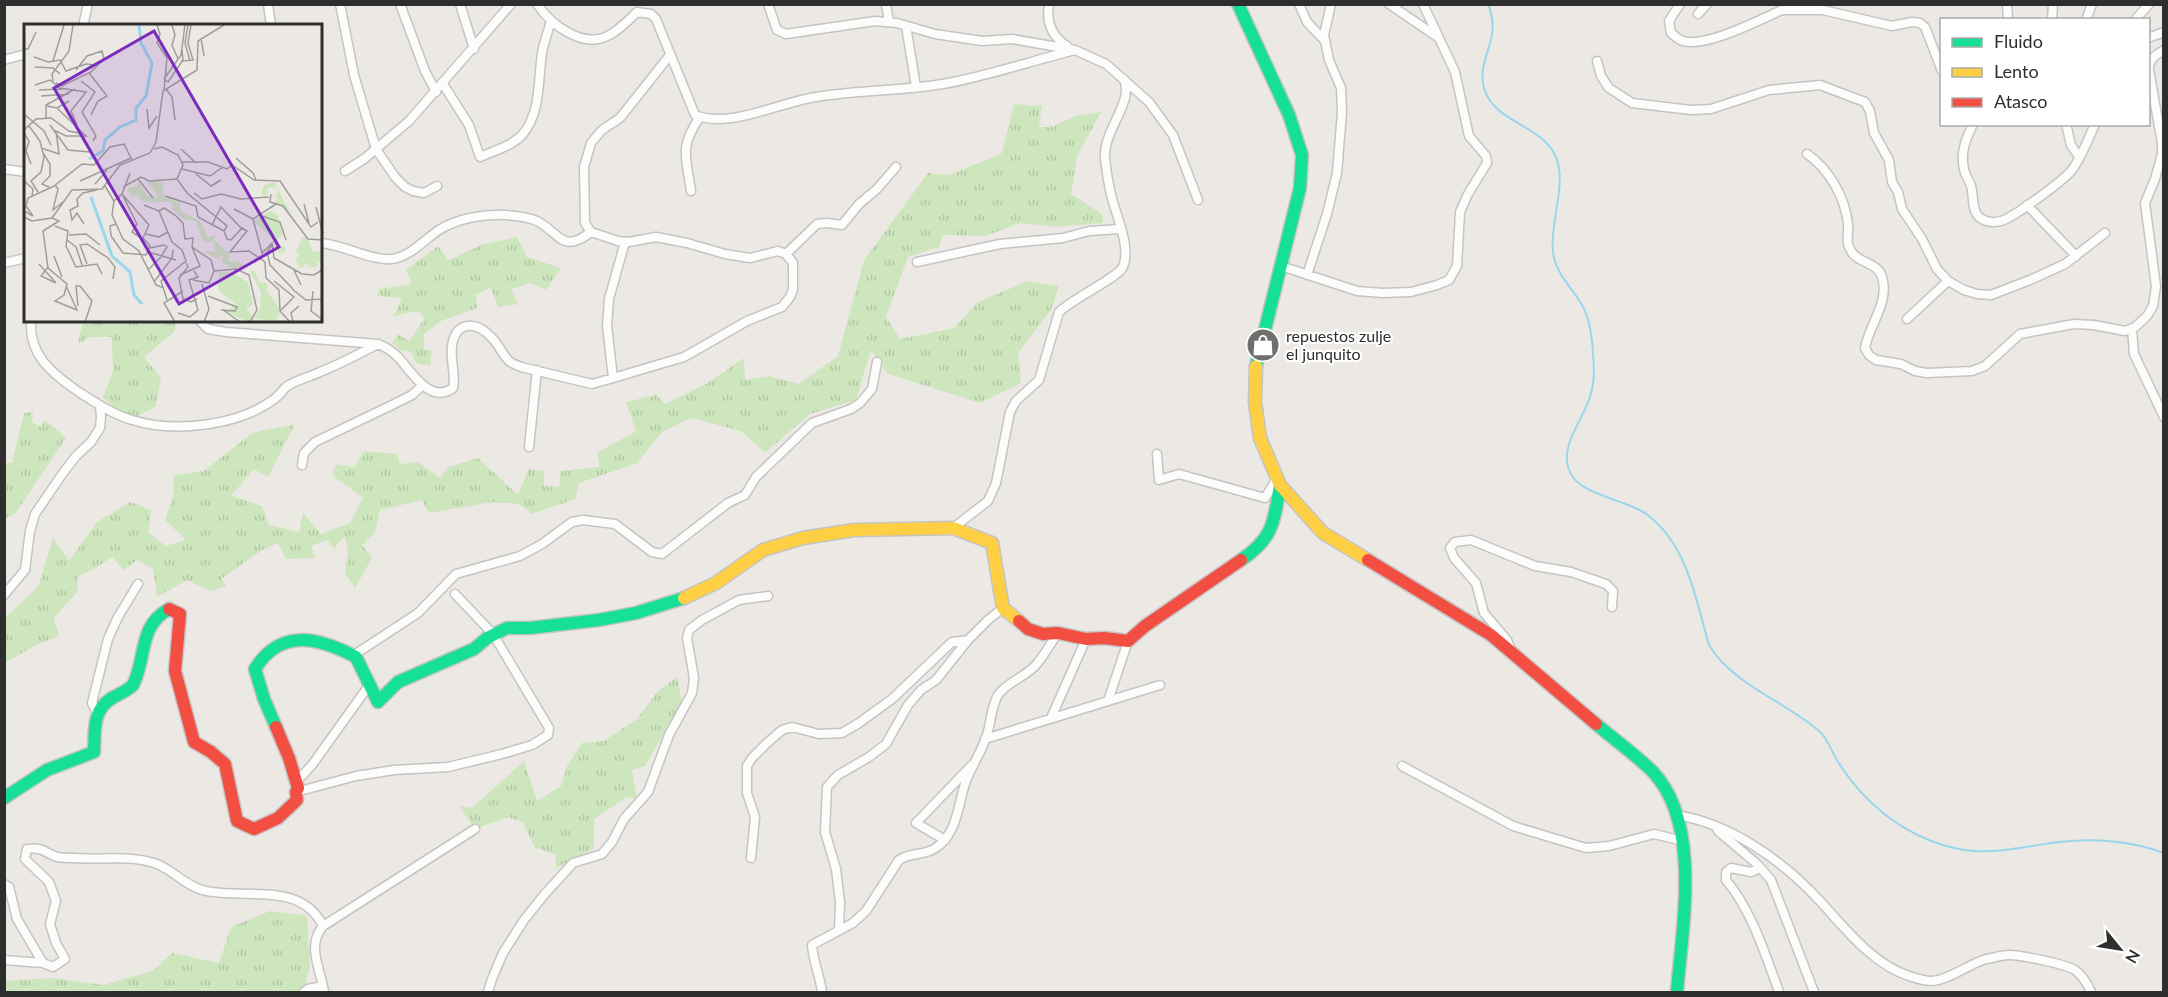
<svg xmlns="http://www.w3.org/2000/svg" width="2168" height="997" font-family="Lato,sans-serif">
<style>
.grass{fill:url(#grass-tufts)}
.lines{fill:none;stroke-linecap:round;stroke-linejoin:round}
.stream{stroke:#99d6ec;stroke-width:2}
.street-casing{stroke:#c5c4c5;stroke-width:11}
.fast-casing{stroke:#c5c4c5;stroke-width:15}
.slow-casing{stroke:#c5c4c5;stroke-width:15}
.jam-casing{stroke:#c5c4c5;stroke-width:15}
.street{stroke:#fcfcfb;stroke-width:8}
.fast{stroke:#16e098;stroke-width:12}
.slow{stroke:#ffcf43;stroke-width:12}
.jam{stroke:#f24e42;stroke-width:12}
.labels{text-anchor:middle;stroke-width:4.5;stroke-linejoin:round;paint-order:stroke}
.poi-label{font-size:16px;fill:#2e2e2e;stroke:#fff;text-anchor:start}
.inset-river{fill:none;stroke:#99d6ec;stroke-width:3}
.inset-road{fill:none;stroke:#a09e9b;stroke-width:1.5}
.view{fill:#7b2cbf;fill-opacity:0.15;stroke:#7b2cbf;stroke-width:3}
.inset-edge{fill:none;stroke:#2e2e2e;stroke-width:3}
</style>
<defs>
<pattern id="grass-tufts" width="24" height="20" patternUnits="userSpaceOnUse" patternTransform="scale(1.5)"><rect width="24" height="20" fill="#cee6be"/><path d="M3 7l-1-3M5 7V3M7 7l1-3M15 17l-1-3M17 17v-4M19 17l1-3" fill="none" stroke="#b1c6a4"/></pattern>
</defs>
<rect width="100%" height="100%" fill="#ece8e4"/>
<path class="grass" d="M1014 104 1042 106 1039 127H1051L1076 116 1101 112 1077 156 1071 194 1102 214 1103 223 1055 227 1020 223 986 236 943 235 939 247 908 257 886 317 900 339 954 328 978 302 1028 281 1059 286 1051 310 1018 353 1021 383 980 403 888 374 871 350 856 400 810 414 765 453 741 431 691 418 662 432 637 463 579 483 575 499 532 514 519 504 492 502 429 513 422 500 380 510 375 533 362 545 372 558 355 588 345 573 348 552 345 536 334 548 327 540 311 546 315 558 286 559 278 543 262 550 221 579 227 586 210 591 187 580 157 597 153 569 137 560 123 570 113 557C101 563 90 574 78 575L77 592 54 618 59 636 34 646 5 663V618L38 587 53 538 69 561 97 522 130 502 151 510 148 532 166 546 186 540 165 520 173 496 174 475 204 471 252 433 295 424 268 477 254 469 231 496 262 506 269 525 299 532 303 513 321 534 350 523 363 498 332 475 336 464 354 467 364 451 397 454 400 464 418 462 440 478 448 467 478 458 518 495 529 469 544 471V486L559 487 561 471 600 467 597 453 636 431 626 402 656 395 665 404 706 384 744 358 745 380 769 376 799 384 838 356 864 260 928 173 950 175 1002 153Z
M517 237 527 257 561 268 546 290 531 283 511 289 518 304 498 307 491 288 476 294 477 308 441 321 424 334V350H432L430 366 416 363 411 352 400 350 392 343 398 334 409 341 425 318 418 311 394 316 402 298 377 296 379 289 412 284 406 270 438 246 448 260 484 244Z
M83 321H177L174 332 144 357 161 378 156 406 131 420 103 398 113 371 112 337H90L78 344Z
M33 412 32 422 40 427 45 420 66 438 15 514 5 518V520V463H12L24 413Z
M677 677 682 702 645 766 632 770 637 798 627 797 594 819V848L556 868 555 854 535 848 523 822 507 817 475 829 459 806 472 808 524 761 537 801 561 786 567 766 582 743 604 741 637 719 659 690Z
M270 911 307 916 310 967 303 992H50L47 990 45 992H5L4 981 53 978 103 985 153 971 172 953 219 963 231 927Z"/>
<g class="lines">
<path class="stream" d="M1488 4C1503 41 1476 57 1484 88 1493 122 1540 124 1555 155 1569 184 1547 226 1554 258 1558 276 1573 289 1582 305 1590 319 1592 336 1593 353 1594 366 1595 380 1591 393 1586 417 1559 444 1569 470 1579 497 1627 498 1649 516 1688 547 1696 600 1709 645 1733 685 1785 701 1819 731 1828 739 1832 752 1838 762 1850 781 1866 799 1883 813 1908 833 1942 849 1974 851 2003 853 2032 845 2060 842 2094 838 2132 841 2164 853"/>
<g class="street-casing">
<path id="street" d="M268 4 271 26
M340 4 354 75 376 149 395 177 405 187 413 191 424 193 437 186
M400 4 425 71 436 92
M460 4 474 49
M537 4C551 25 585 51 611 34 620 29 629 20 637 12L651 14 656 19 695 115C730 129 780 102 816 97 857 90 901 91 943 84 988 76 1031 61 1075 50
M768 4 777 30 786 34 875 21 897 23 935 34 982 41 1012 39 1075 50 1106 64 1149 102 1173 135 1198 200
M886 4 889 22
M1049 4C1046 22 1051 36 1067 46
M1299 4 1307 22 1325 41
M1389 4 1439 38
M1680 4 1669 21 1671 33C1675 36 1679 40 1683 41 1706 48 1759 20 1782 10L1788 4
M2007 4 2008 20
M1782 10H1823L1892 26 1912 22 1920 23 1925 27 1942 71
M1698 14 1707 4
M2052 20 2053 4
M2086 20 2092 4
M2135 20 2149 4
M83 26 88 4
M906 26 916 87
M2148 38 2164 32
M4 60 22 55 26 57
M1597 61 1601 76 1609 88 1632 103 1691 110 1711 109 1769 90 1820 85 1865 102 1870 111 1874 133 1889 160 1892 182 1898 192 1902 209 1922 239 1937 269 1948 281 1964 290 1977 294 1991 295 2030 280 2065 264 2105 233
M443 84 469 125 480 157C493 151 512 146 522 135 541 114 538 79 542 53 544 42 548 32 551 21
M1973 124C1966 139 1960 152 1964 169 1965 175 1969 180 1971 186 1974 195 1971 209 1979 217 1985 222 1993 223 2001 221 2013 218 2064 180 2072 170 2082 156 2088 140 2095 124
M2066 124 2071 145 2079 157
M1807 154C1829 169 1845 197 1848 224 1849 234 1845 241 1851 251 1857 263 1878 262 1882 277 1890 302 1869 325 1865 348L1869 355 1876 360 1901 364 1915 371 1927 373 1972 371 1985 366 2020 334 2074 324 2094 325 2125 331 2135 327 2147 316 2153 306 2156 286 2145 203 2155 179 2162 154V143L2149 70C2149 59 2154 56 2164 50
M4 169 26 172
M345 171 364 159 409 121 511 4
M691 191C686 156 679 147 700 117
M2027 205 2076 256
M321 243C344 245 371 261 392 259 410 257 425 239 439 230 458 218 484 214 506 215 517 216 526 216 537 221 561 234 562 254 591 232
M786 254 817 224 827 223 842 225 859 204 877 189 896 167
M917 262 1000 244 1063 238 1089 231 1120 229
M4 263 26 258
M1281 266 1357 291 1383 293 1411 292 1437 285 1449 280 1457 266 1460 212 1468 194 1487 163 1486 156 1469 136 1455 72 1423 4
M1307 275 1327 214 1337 173 1342 112 1341 88 1329 60 1324 35 1331 4
M1907 319 1948 281
M31 321C29 354 50 372 76 390 93 401 112 414 132 420 174 433 237 426 273 400 279 396 282 391 286 387 295 380 310 377 320 372 340 364 359 354 378 344
M200 321 208 329 226 332 378 344C386 347 392 351 398 357 411 371 430 405 453 388 456 374 450 360 452 346 456 320 477 321 492 338 499 345 502 354 509 361 512 364 517 365 521 367L592 384 613 378 684 357 747 321 782 307 790 297 793 289V263L786 254 778 251 750 258 725 254 687 243 656 237 629 242 618 241 591 232 585 223 584 167 591 143 602 130 620 118 670 55
M2132 329 2134 354 2164 417
M613 378 607 326 609 299 625 242
M529 447 537 370
M1157 454 1159 480 1179 474 1265 498 1277 478
M302 465 304 453 315 442 392 405 412 395 423 385
M953 528 988 501 996 483 1010 412 1016 401 1039 380 1059 312C1072 299 1117 278 1123 267 1132 246 1114 212 1110 190 1108 180 1106 169 1105 158 1103 130 1134 103 1124 79
M4 595 25 570 30 531 35 514 63 473 76 456 91 442 100 428 101 417 100 406
M1510 647 1507 640 1484 613 1476 583 1454 558 1450 548 1455 542 1471 540 1535 566 1571 572 1606 584 1613 591 1612 607
M354 655 418 613 456 574 520 556 542 544 572 522 583 520 615 524 652 552 662 554 728 503 745 495 756 477 812 423 851 409 860 403 872 389 877 362
M1108 701 1128 641
M97 713 92 703 108 639 118 617 138 584
M1051 718 1086 639
M985 739 1160 685
M1402 766 1513 826 1586 848 1609 846 1654 834 1683 841
M297 781 312 765 370 684
M296 792 356 776 394 770 448 767 502 754 532 745 548 735 549 728 493 634 455 594
M1676 815C1730 823 1783 861 1819 900 1844 927 1872 964 1909 976 1915 978 1925 981 1931 981 1947 981 1969 964 1986 959 1993 958 2002 955 2009 955 2021 955 2065 964 2075 970 2082 975 2088 985 2091 992
M1718 831 1757 864 1771 880 1814 992
M945 840 916 823 971 766
M751 858 755 817 747 793V766L752 758 767 743 782 730 792 727 819 734 842 733 859 723 892 699 952 642 968 640
M1760 868 1751 872 1731 868 1726 872V880C1751 909 1766 956 1779 992
M4 884 9 887 17 919 43 963
M839 929 840 902 836 869 825 832 827 787 838 775 869 757 886 744 908 705 921 690 936 680 968 640 988 620 1003 608
M4 960 43 963 53 967 65 959 56 943 50 924 56 901 49 882 25 859 27 849C44 847 43 852 57 857 63 858 70 858 75 858 101 860 129 855 154 863 171 868 184 885 202 890 242 901 300 879 323 926
M304 992 308 989 323 986
M324 992C321 970 306 946 323 926L475 829
M488 992 492 979 503 953 524 920 544 895 573 863 602 854 612 842 624 819 648 792 669 735 692 693 694 678 687 638 689 630 702 620 739 600 768 596
M822 992C820 976 813 961 812 945L853 923 866 911 899 860C910 852 926 856 937 847 958 832 958 803 966 781 972 765 982 751 987 735 991 722 991 707 998 695 1006 683 1024 677 1034 667 1043 658 1050 644 1058 633"/>
</g>
<g class="fast-casing">
<path id="fast" d="M1238 4 1289 115 1302 155 1300 188 1256 366
M1241 560C1274 538 1274 521 1280 485
M1596 724C1615 740 1636 755 1653 772 1702 824 1682 928 1677 992
M276 727 264 699 255 669C281 627 319 638 356 657L378 702 398 682 474 649 487 638 507 628H530L599 620 636 613 684 598
M4 798 47 770 94 752C95 732 92 710 112 698 119 694 127 691 133 685 147 657 138 626 169 609"/>
</g>
<g class="slow-casing">
<path id="slow" d="M1256 366 1255 402 1260 438 1280 485 1323 533 1368 560
M684 598 716 583 763 550 803 538 854 530 953 528 992 543 1003 608 1019 621"/>
</g>
<g class="jam-casing">
<path id="jam" d="M1368 560 1491 635 1596 724
M169 609 180 614 175 671 194 742 211 752 225 764 237 821 254 829 278 818 297 800 296 792 298 788 289 758 276 727
M1019 621 1028 629 1043 634 1058 633 1086 639 1104 638 1128 641 1145 626 1241 560"/>
</g>
<use href="#street" class="street"/>
<use href="#fast" class="fast"/>
<use href="#slow" class="slow"/>
<use href="#jam" class="jam"/>
</g>
<defs>
<g id="shop-disc" transform="scale(1.725)"><circle r="9.5" fill="#706f6e" stroke="#fff"/><path d="M-5-2.5h2.3a2.7 3.5 0 0 1 5.4 0H5L5.5 6h-11ZM-1.5-2.5h3a1.5 2.3 0 0 0-3 0Z" fill="#fff"/></g>
</defs>
<g fill-rule="evenodd">
<use href="#shop-disc" x="1263" y="345"/>
</g>
<g class="labels">
<g class="poi-label">
<text x="1286" y="342">repuestos zulje<tspan x="1286" dy="18">el junquito</tspan></text>
</g>
</g>
<g transform="translate(24 24)">
<rect width="298" height="298" fill="#ece8e4"/>
<path d="M135 156 139 159 140 173 156 178 157 187 176 197 184 213 193 211 189 215 206 230 204 237 215 238 223 244H206L198 238 199 231 193 235 184 230 180 226 191 228 190 217 179 218 172 197 159 195 148 185 147 178H119L113 171 107 173 103 164 113 162 114 157 124 172 136 174 123 158ZM251 158 260 178 269 190 251 179 253 172H248L254 170 253 163 244 164 243 172 237 170 240 161ZM246 187 253 190 259 210 251 218 262 224 260 230 256 227 257 233 247 213 229 197ZM283 212 289 228 296 227 298 219V240L291 236 294 242 285 244 283 239 277 244 271 237 275 231 272 227 279 213ZM226 247H231L235 258 243 259V267L257 287 252 295 257 298 230 294 236 285 237 268ZM195 248 209 249 224 258 229 280 222 285 229 292 226 298 200 288 213 281 196 268 194 260 201 254H195Z" fill="#cee6be"/>
<path class="inset-river" d="M65 135 79 127 81 116 96 103 112 96V84L122 72 128 39 117 19 115 1M67 173 88 232 106 248 110 271 118 280"/>
<path class="inset-road" d="M133 1 136 10 133 19 143 34 140 66M148 1 151 11 148 21 154 35M164 1 161 19 166 37M177 14 180 32M0 25H4L12 8M10 33 24 38 36 36 42 47 62 40 72 41M29 37 40 1M157 37 169 36 164 19 167 1M11 43 29 44 36 50M65 49 83 72 74 77 67 91M140 55 157 31 161 1M140 55 144 58 159 36 158 26M29 57 28 50 45 27 49 1M57 57 71 68 58 88 72 112 69 117M32 59 38 62 67 48 80 35 78 27 63 32 52 46M11 61 26 56 36 64 62 68 47 87 53 101M142 65 148 73 151 96M15 66 38 65M17 72 45 70M23 82 33 84 45 77M123 85 125 104 133 92M0 90 20 107 27 121M22 94V81L51 65M26 101 44 126 66 128M5 102 16 117 20 133 17 148 7 157 14 168M0 106 12 95 27 94 45 107 59 110M0 109 5 117 2 127 7 140M17 124 35 130 32 107 42 112H62L33 84M130 125 138 123 154 131 159 141 153 155 163 169 203 202 200 207 203 215 207 216 218 204 223 207 206 228 225 227 241 238 242 254 255 266 256 287 266 298M157 125 172 139M19 129 26 140V152L18 160 25 163M212 134 229 149 232 156M158 138H184L203 145 208 141 230 156 256 157 287 203 294 198M158 145 186 152 199 143M106 149 98 170 113 200 108 208 119 215M172 150 187 162 197 156M114 155 129 174M0 157 9 165 8 172M56 157 107 134M71 160 83 146M31 161 34 165 29 186 39 178M81 162 90 177 88 191 99 215 115 227 132 261 140 264M99 163 117 153 125 157 153 155M170 169 178 175 197 170 217 175 245 173M247 170 246 178 259 182 284 215 299 216M141 172 172 182 174 193 200 207M89 178 98 170 125 201 119 214 126 222 122 231 99 229 87 212 86 202 92 200M280 180 285 199M120 181 135 187 148 218 158 226 162 237 137 257 143 276M292 183 299 210M210 185 229 195M0 187 9 192 2 182 4 174 30 162 58 140 70 141 86 123 100 120 108 136M135 187 140 184 151 191 159 199 161 215 169 214 168 223 176 242 156 251M235 191 256 198 262 216M0 193 8 197 28 194 48 166 78 165 96 141 126 129 132 118 139 67 173 46 174 17 200 1M28 194 35 197 19 207 24 244 43 260 40 271 31 277 53 286 42 262M229 195 238 229 248 219 250 234 278 250 290 251 298 246M229 195 252 180M60 200 53 189 48 196 46 186 54 182 53 175 59 169 73 166M188 201 197 183 217 204M31 202 44 207 42 222 52 243 73 240 78 250M122 210 135 213 144 208M45 211 62 210 76 221M43 216 52 223 58 241M248 221 243 228 246 241 269 265M168 223 187 236 190 247 185 259 169 256M126 224 140 221 143 223 138 231M124 228 152 236M30 232 38 253M162 239 164 243 155 254 159 275 167 278 173 275M15 240 32 259M63 240 56 221 63 220 84 234 91 243 89 255M24 243 17 252 32 259M269 244 277 261M125 245 139 231M190 247 212 245 225 251 233 286 226 298M250 257 270 273 257 286M130 258 148 234 149 226M178 260 185 285 180 298M268 265 282 276 299 275M289 267 287 287 299 296M184 272 213 283 211 287 197 286M54 282 52 262H56L68 277 61 298M199 286 216 298M154 289 166 293 174 286 165 256 174 253 170 247M151 298 140 279 159 267M269 298 267 289 275 282"/>
<path class="view" d="M130 7 255 223 155 280 30 64Z"/>
<rect width="298" height="298" class="inset-edge"/>
</g>
<rect width="2168" height="997" fill="none" stroke="#2e2e2e" stroke-width="12"/>
<rect x="1940" y="18" width="210" height="108" fill="#ffffff" stroke="#ababab" stroke-width="1.5"/>
<rect x="1952" y="38" width="30" height="9" fill="#16e098" stroke="#ababab" stroke-width="1.5"/>
<text x="1994" y="48" font-size="18" fill="#2e2e2e">Fluido</text>
<rect x="1952" y="68" width="30" height="9" fill="#ffcf43" stroke="#ababab" stroke-width="1.5"/>
<text x="1994" y="78" font-size="18" fill="#2e2e2e">Lento</text>
<rect x="1952" y="98" width="30" height="9" fill="#f24e42" stroke="#ababab" stroke-width="1.5"/>
<text x="1994" y="108" font-size="18" fill="#2e2e2e">Atasco</text>
<g transform="translate(2120 949) rotate(120)" stroke="#ffffff" stroke-width="4.5" paint-order="stroke">
<path d="M0-4.5L10 22L0 15L-10 22Z" fill="#2e2e2e"/>
<text y="-9" font-size="16" font-weight="bold" text-anchor="middle" fill="#2e2e2e">N</text>
</g>
</svg>
